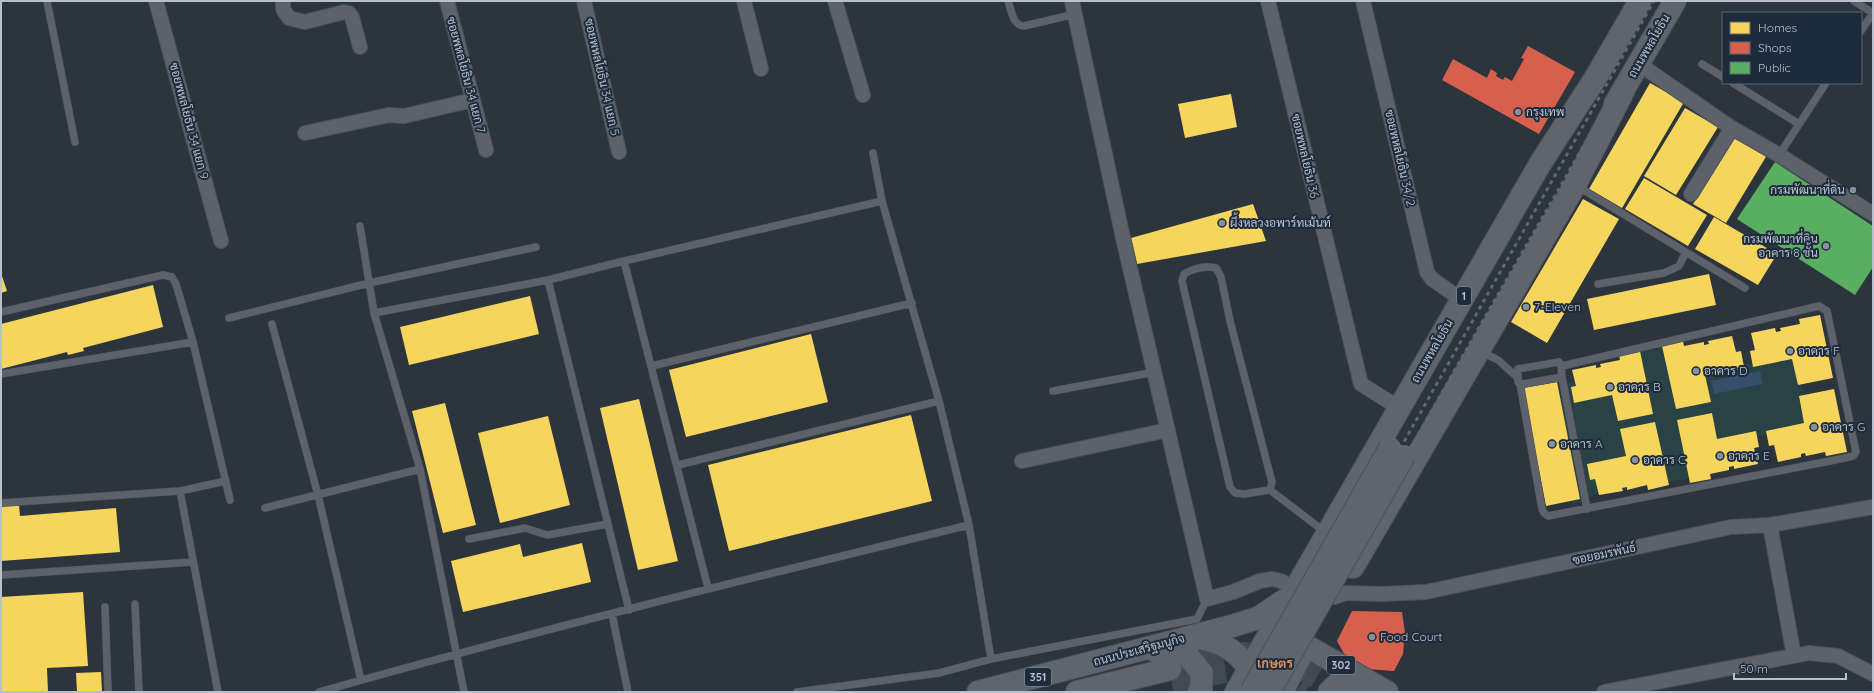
<svg xmlns="http://www.w3.org/2000/svg" width="1874" height="693" font-family="Quicksand,Sarabun,sans-serif">
<style>
.green{fill:#284245}
.water{fill:#364e69}
.homes{fill:#f6d55c}
.shops{fill:#d6604d}
.public{fill:#5aae61}
.lines{fill:none;stroke-linecap:round;stroke-linejoin:round}
.primary-tunnel{stroke:#414a54;stroke-width:22;stroke-dasharray:22 11;stroke-linecap:butt}
.service-casing{stroke:#4b5158;stroke-width:8}
.minor-casing{stroke:#4b5158;stroke-width:16}
.primary-casing{stroke:#4a515a;stroke-width:24}
.service{stroke:#5d626a;stroke-width:7}
.minor{stroke:#5d626a;stroke-width:14}
.primary{stroke:#5f656c;stroke-width:22}
.rail{stroke:#61676f;stroke-width:3;stroke-dasharray:4 4;stroke-linecap:butt}
.primary-bridge-casing{stroke:#4a515a;stroke-width:24;stroke-linecap:butt}
.primary-bridge{stroke:#5f656c;stroke-width:22}
.poi-dot{fill:#86909c;stroke:#1e2b3a;stroke-width:1.5}
.labels{text-anchor:middle;stroke-width:4;stroke-linejoin:round;paint-order:stroke}
.shield{fill:#1e2b3a;stroke:#8994a2;stroke-width:1}
.shield-label{font-size:11px;font-weight:bold;fill:#b7c1ce}
.street-label{font-size:12px;fill:#b7c1ce;stroke:#1e2b3a}
.poi-label{font-size:12px;fill:#b7c1ce;stroke:#1e2b3a;text-anchor:start}
.neighbourhood-label{font-size:13px;font-weight:bold;fill:#df9060;stroke:#1e2b3a}
</style>
<rect width="100%" height="100%" fill="#2c353e"/>
<path class="green" d="M1668 347 1676 378 1796 355 1810 425 1718 445 1694 478 1661 483 1656 455 1603 491 1573 504 1548 386 1612 375 1639 352Z"/>
<path class="water" d="M1760 371 1763 384 1714 394 1711 381Z"/>
<path class="homes" d="M1650 83 1684 102 1622 208 1589 189Z
M1231 94 1237 127 1185 138 1178 104Z
M1685 108 1718 127 1676 195 1644 176Z
M1734 135 1767 155 1726 223 1693 204Z
M1644 178 1707 215 1688 246 1625 209Z
M1583 199 1619 219 1547 343 1511 322Z
M1253 204 1266 241 1137 264 1131 238Z
M1714 217 1777 254 1758 285 1695 249Z
M1 273 7 291 1 293Z
M1709 274 1716 305 1594 330 1587 299Z
M153 285 163 327 83 348 84 351 68 355 67 352 1 369V324Z
M530 296 539 334 409 365 400 327Z
M1820 315 1833 378 1798 385 1792 359 1753 367 1750 351 1755 350 1751 333 1775 328 1776 332 1781 331 1780 328 1800 324 1799 319Z
M811 334 828 402 686 437 669 370Z
M1732 336 1736 352 1741 351 1744 367 1705 375 1711 402 1676 409 1662 346 1683 341 1684 346 1704 342V345L1709 344 1708 341Z
M1640 351 1653 414 1618 421 1612 395 1574 403 1571 387 1576 386 1572 370 1596 365V368L1601 367 1600 364 1620 360 1619 355Z
M1557 382 1580 499 1546 506 1523 388Z
M1834 389 1847 452 1826 456 1825 452 1806 456 1805 453 1801 454V457L1778 462 1774 445 1769 446 1766 431 1804 423 1799 396Z
M639 399 678 561 638 570 600 408Z
M445 403 476 525 443 533 412 411Z
M1712 413 1717 439 1756 431 1759 447 1754 448 1758 464 1734 469V466L1729 467V470L1710 474 1711 479 1690 483 1677 420Z
M911 415 932 501 729 551 708 465Z
M548 416 570 505 500 523 478 433Z
M1655 422 1669 485 1648 490 1647 485 1627 490V487L1622 488 1623 491 1599 495 1595 479 1590 480 1587 464 1626 456 1620 429Z
M19 505 20 516 116 508 120 552 1 561 2 506Z
M582 543 591 582 463 612 451 561 520 544 523 557Z
M83 592 88 666 47 668 48 692H1V597Z
M101 672 102 692H77L76 673Z"/>
<path class="shops" d="M1528 46 1575 72 1539 134 1442 80 1453 59 1487 78 1491 69 1497 73 1496 76 1503 80 1505 77 1512 81 1524 59 1521 58Z
M1352 611 1402 612 1405 633 1403 654 1394 671 1367 669 1347 659 1337 641Z"/>
<path class="public" d="M1775 162 1873 226V267L1855 295 1737 219Z"/>
<g class="lines">
<path class="primary-tunnel" d="M1170 669 1219 657 1243 653 1281 657 1340 692
M1172 684C1204 677 1240 664 1273 674 1284 677 1295 686 1306 692"/>
<g class="service-casing">
<path id="service" d="M47 1 75 142
M1008 1C1012 11 1012 25 1024 26L1075 14
M1854 1 1873 13 1861 31
M1702 64 1723 77
M1733 83 1799 124
M873 153 882 201 939 401 969 525 991 659
M1779 155 1826 83
M1577 186 1745 288
M360 226 374 313
M624 261 708 588
M548 280 629 610
M1598 284 1664 273 1679 266 1686 252
M1 312 163 275 172 277 176 284 193 342 230 500
M229 318 369 283 536 247
M272 324 318 495 361 680
M1482 352 1498 360 1517 377
M1559 362 1561 365 1562 377 1523 384 1518 382V369Z
M652 366 912 303
M1 374 193 342
M1562 377 1587 509
M1520 384 1542 509 1544 513 1548 516 1845 458 1853 456 1856 452 1827 311 1819 306 1562 366
M1053 391 1155 372
M678 465 939 401
M1270 490 1272 482 1230 321 1221 277 1216 268C1204 265 1194 268 1184 274L1182 281 1230 487 1235 493 1244 494 1270 490 1325 532
M180 491 218 692
M1 503 180 491 226 481
M265 508 420 469
M469 539 525 528 547 535 608 524
M1 575 193 562
M135 604 139 692
M105 607 108 692
M612 614 628 692
M319 692C534 631 751 578 969 525
M464 692 420 469 374 313 548 280 624 261 882 201
M797 692 939 673 991 659 1197 619 1207 599"/>
</g>
<g class="minor-casing">
<path id="minor" d="M156 1 221 241
M283 1V9L289 18 305 22 344 12 349 13 352 17 360 47
M447 1 486 150
M584 1 619 152
M744 1 761 69
M835 1 863 95
M1072 1 1123 238 1207 599 1233 592 1260 581 1272 579 1281 581 1296 589
M1268 1 1361 384 1399 408
M1363 1 1427 272 1432 279 1462 300
M1639 64 1732 128 1779 155 1873 214
M305 133 389 115 404 116 473 100
M1691 194 1732 128
M1022 461 1168 430
M1770 525 1794 656
M1335 597 1346 593 1382 594 1426 592 1731 527 1770 525 1873 507
M1604 692 1809 653 1838 656 1873 674"/>
</g>
<g class="primary-casing">
<path id="primary" d="M1615 104 1675 1
M1353 567 1575 185 1623 92
M1282 632 1387 692
M1193 638C1220 638 1243 654 1255 679
M1155 651 1176 650 1187 655 1202 673 1201 690 1199 692
M978 692 1232 626 1258 618 1285 600
M1077 692 1170 669
M1236 692 1540 164 1596 77 1640 1
M1282 692 1299 659
M1329 692C1341 678 1353 678 1369 683"/>
</g>
<use href="#service" class="service"/>
<use href="#minor" class="minor"/>
<use href="#primary" class="primary"/>
<path class="rail" d="M1262 692 1654 1
M1272 692 1477 331 1667 1"/>
<g class="primary-bridge-casing">
<path id="primary-bridge" d="M1251 692 1390 448
M1269 692 1404 456"/>
</g>
<use href="#primary-bridge" class="primary-bridge"/>
</g>
<g class="poi-dot">
<circle cx="1518" cy="112" r="4"/>
<circle cx="1853" cy="190" r="4"/>
<circle cx="1222" cy="223" r="4"/>
<circle cx="1826" cy="246" r="4"/>
<circle cx="1526" cy="307" r="4"/>
<circle cx="1790" cy="351" r="4"/>
<circle cx="1696" cy="371" r="4"/>
<circle cx="1610" cy="387" r="4"/>
<circle cx="1814" cy="427" r="4"/>
<circle cx="1552" cy="444" r="4"/>
<circle cx="1720" cy="456" r="4"/>
<circle cx="1635" cy="460" r="4"/>
<circle cx="1372" cy="637" r="4"/>
</g>
<g class="labels">
<g class="shield">
<rect x="1457" y="287" width="14" height="18" rx="3"/>
<rect x="1327" y="656" width="28" height="18" rx="3"/>
<rect x="1025" y="668" width="26" height="18" rx="3"/>
</g>
<g class="shield-label">
<text x="1464" y="300">1</text>
<text x="1341" y="669">302</text>
<text x="1038" y="681">351</text>
</g>
<g class="street-label">
<text transform="translate(1649 46) rotate(-60)" y="4">ถนนพหลโยธิน</text>
<text transform="translate(466 75) rotate(75)" y="4">ซอยพหลโยธิน 34 แยก 7</text>
<text transform="translate(602 77) rotate(77)" y="4">ซอยพหลโยธิน 34 แยก 5</text>
<text transform="translate(189 121) rotate(75)" y="4">ซอยพหลโยธิน 34 แยก 9</text>
<text transform="translate(1305 156) rotate(77)" y="4">ซอยพหลโยธิน 36</text>
<text transform="translate(1400 158) rotate(77)" y="4">ซอยพหลโยธิน 34/2</text>
<text transform="translate(1432 351) rotate(-60)" y="4">ถนนพหลโยธิน</text>
<text transform="translate(1604 554) rotate(-12)" y="4">ซอยอมรพันธ์</text>
<text transform="translate(1139 650) rotate(-15)" y="4">ถนนประเสริฐมนูกิจ</text>
</g>
<g class="poi-label">
<text x="1526" y="116">กรุงเทพ</text>
<text x="1845" y="194" text-anchor="end">กรมพัฒนาที่ดิน</text>
<text x="1230" y="227">ผึ้งหลวงอพาร์ทเม้นท์</text>
<text x="1818" y="243" text-anchor="end">กรมพัฒนาที่ดิน<tspan x="1818" dy="14">อาคาร 8 ชั้น</tspan></text>
<text x="1534" y="311">7-Eleven</text>
<text x="1798" y="355">อาคาร F</text>
<text x="1704" y="375">อาคาร D</text>
<text x="1618" y="391">อาคาร B</text>
<text x="1822" y="431">อาคาร G</text>
<text x="1560" y="448">อาคาร A</text>
<text x="1728" y="460">อาคาร E</text>
<text x="1643" y="464">อาคาร C</text>
<text x="1380" y="641">Food Court</text>
</g>
<g class="neighbourhood-label">
<text x="1275" y="668">เกษตร</text>
</g>
</g>
<rect width="1874" height="693" fill="none" stroke="#b7c1ce" stroke-width="4"/>
<rect x="1722" y="12" width="140" height="72" fill="#1e2b3a" stroke="#5b6775"/>
<rect x="1730" y="22" width="20" height="12" fill="#f6d55c" stroke="#5b6775"/>
<text x="1758" y="32" font-size="12" fill="#b7c1ce">Homes</text>
<rect x="1730" y="42" width="20" height="12" fill="#d6604d" stroke="#5b6775"/>
<text x="1758" y="52" font-size="12" fill="#b7c1ce">Shops</text>
<rect x="1730" y="62" width="20" height="12" fill="#5aae61" stroke="#5b6775"/>
<text x="1758" y="72" font-size="12" fill="#b7c1ce">Public</text>
<path d="M1734 673v6h112v-6" fill="none" stroke="#b7c1ce" stroke-width="2"/>
<text x="1740" y="673" font-size="12" fill="#b7c1ce" stroke="#1e2b3a" stroke-width="3" paint-order="stroke">50 m</text>
</svg>
